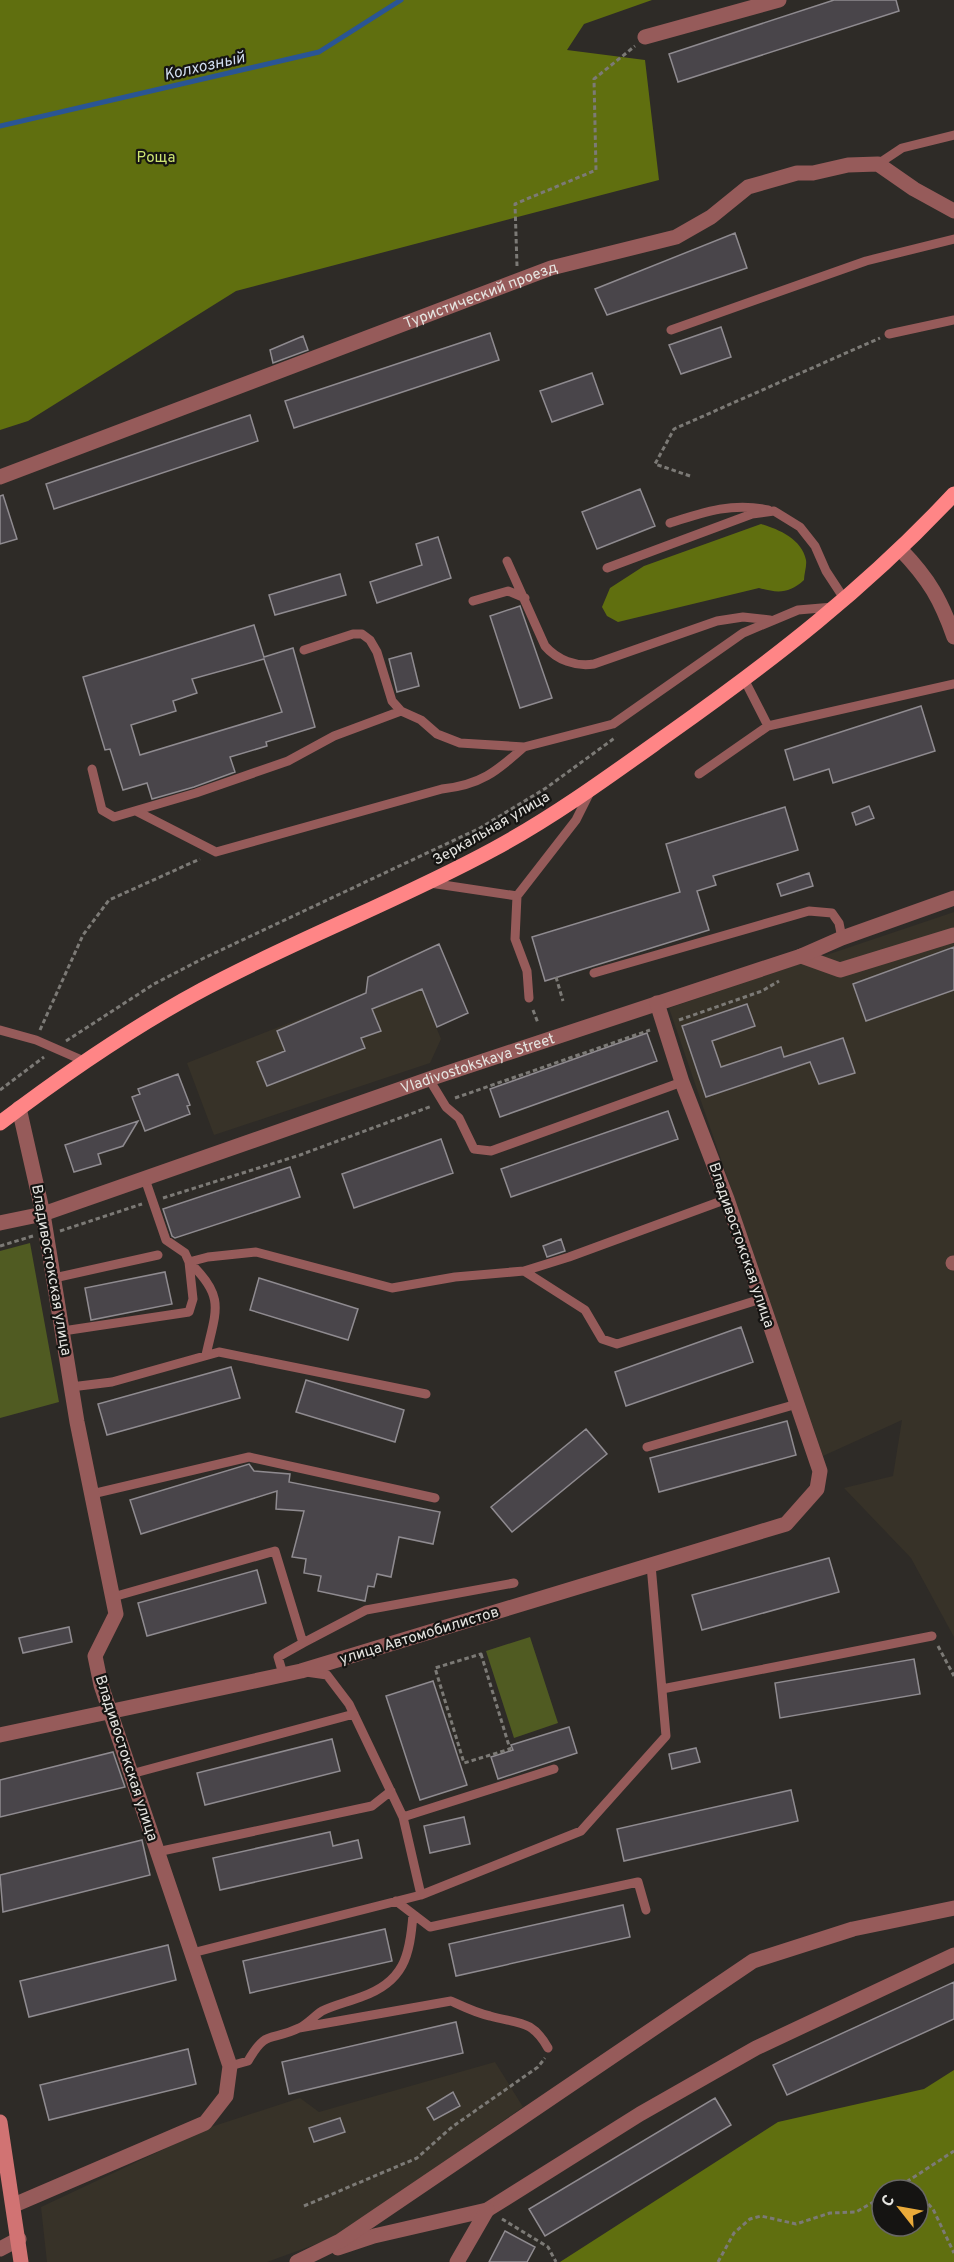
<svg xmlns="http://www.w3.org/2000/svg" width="954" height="2262" font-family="Overpass,sans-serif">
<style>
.built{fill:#373228}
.green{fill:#505b22}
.forest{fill:#606f0f;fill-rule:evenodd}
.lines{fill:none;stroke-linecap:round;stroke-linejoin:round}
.stream{stroke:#2a5594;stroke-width:5}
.building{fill:#49454a;stroke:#8f8b90;stroke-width:1.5;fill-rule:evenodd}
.path{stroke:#7c7a76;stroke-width:3;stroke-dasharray:4.5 3;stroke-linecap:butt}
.lane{stroke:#965b5a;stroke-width:9}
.street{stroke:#965b5a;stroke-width:15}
.secondary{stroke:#d17373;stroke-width:15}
.primary{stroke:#ff8586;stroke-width:15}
.labels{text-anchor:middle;stroke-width:4.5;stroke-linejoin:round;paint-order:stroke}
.park-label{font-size:15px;fill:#cee572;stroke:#151412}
.street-label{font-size:15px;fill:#e5e4e0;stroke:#151412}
.water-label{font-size:16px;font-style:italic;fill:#d1ddf0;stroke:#151412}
</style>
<rect width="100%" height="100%" fill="#2e2b27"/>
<path class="built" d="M954 912V947L853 984 866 1021 954 990V1637L911 1558 844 1488 893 1476 902 1420 823 1456 669 1008Z
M408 957 441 1039 430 1063 214 1135 187 1063 366 993 368 977Z
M495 2062 523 2107 336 2237 267 2262H47L41 2207 211 2127 300 2098 319 2112Z"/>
<path class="green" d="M30 1243 59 1402 0 1418V1251Z
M530 1637 558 1723 514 1738 486 1651Z"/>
<path class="forest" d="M0 0H652L584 24 567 50 645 60 659 180 236 291 28 421 0 430Z
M761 524C778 529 802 539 806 560 807 566 804 574 804 580 789 594 777 593 759 588L618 622 607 616 602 607 610 588 644 566Z
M954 2070V2262H560L778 2122 924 2089ZM882 2190H918V2226H882Z"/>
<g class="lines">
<path class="stream" d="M0 126 319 52 401 0"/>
</g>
<path class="building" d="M834 0H896L899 11 678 82 669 54Z
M735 233 747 268 607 315 595 289Z
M721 327 731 357 681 374 669 345Z
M490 333 499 360 294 428 285 401Z
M303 336 308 350 273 363 270 350Z
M592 373 603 404 552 422 540 391Z
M250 415 258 441 54 509 46 484Z
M640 489 655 526 597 549 582 512Z
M3 495 17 539 0 544V496Z
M438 537 451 578 377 603 370 582 422 565 416 544Z
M340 574 346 595 275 615 269 595Z
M520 606 552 698 520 708 490 616Z
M254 625 264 657 293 648 315 727 266 742 267 746 230 757 235 772 194 787 152 799 147 783 123 790 110 749 105 750 83 677ZM264 659 282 712 140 755 131 725 176 711 173 701 197 693 192 679Z
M411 653 419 686 397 692 389 659Z
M921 706 935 751 833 783 829 769 794 780 785 750Z
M869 806 874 818 856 825 852 813Z
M785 807 798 850 713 876 716 885 697 891 709 930 545 981 532 937 680 892 666 844Z
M809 873 813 886 781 896 777 884Z
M439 944 468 1013 437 1027 422 989 372 1009 381 1031 361 1038 365 1048 267 1086 257 1062 285 1051 277 1031 366 993 368 977Z
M954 947V990L866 1021 853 984Z
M747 1004 755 1026 712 1041 721 1067 781 1047 784 1057 843 1038 855 1073 819 1084 810 1062 706 1097 682 1026Z
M647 1033 657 1061 500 1117 490 1089Z
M178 1074 190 1105 187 1106 190 1114 145 1131 132 1097 140 1094 138 1089Z
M668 1111 678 1139 511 1197 501 1169Z
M138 1121 123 1146 98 1154 101 1164 74 1172 65 1145Z
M441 1139 453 1173 354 1208 342 1174Z
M290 1167 300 1197 175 1238 172 1236 163 1209Z
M561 1239 565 1251 547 1257 543 1246Z
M165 1272 172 1304 91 1320 85 1288Z
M259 1278 358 1309 348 1340 250 1310Z
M741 1327 753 1362 626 1406 615 1372Z
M231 1367 240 1398 107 1435 98 1404Z
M306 1380 404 1410 395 1442 296 1412Z
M787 1421 796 1455 659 1492 650 1458Z
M586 1429 607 1454 512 1532 491 1507Z
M249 1464 254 1471 290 1474 289 1482 440 1512 433 1544 399 1537 391 1577 377 1574 374 1587 368 1586 365 1601 318 1591 321 1576 304 1573 306 1559 292 1557 304 1511 276 1509 277 1491 141 1534 130 1500Z
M829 1558 839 1592 702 1630 692 1595Z
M257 1570 266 1603 147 1636 138 1603Z
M69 1627 72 1642 23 1653 19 1638Z
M914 1659 920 1694 780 1718 775 1683Z
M433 1681 467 1785 420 1800 386 1696Z
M569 1727 577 1753 498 1779 491 1757 513 1750 511 1745Z
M332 1739 340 1771 205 1805 197 1773Z
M696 1748 700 1762 672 1769 669 1754Z
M113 1752 125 1787 0 1817V1780Z
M791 1790 798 1821 624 1861 617 1829Z
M464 1817 470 1844 430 1853 424 1826Z
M330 1832 333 1846 358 1840 362 1858 220 1890 213 1858Z
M142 1840 150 1875 3 1912 0 1875Z
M623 1905 630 1937 456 1976 449 1944Z
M385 1929 392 1961 250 1993 243 1961Z
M168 1945 176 1980 29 2017 20 1981Z
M954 1982V2019L787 2095 773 2065Z
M456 2022 463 2053 289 2094 282 2062Z
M188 2049 196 2084 49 2120 40 2085Z
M453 2092 460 2106 434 2120 427 2108Z
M715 2098 731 2125 545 2236 529 2209Z
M340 2118 345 2132 314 2142 309 2128Z
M505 2231 535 2247 527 2262H489Z"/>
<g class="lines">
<path class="path" d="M517 266 515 204 596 170 594 79 635 46
M690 476 655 464 674 429 880 338
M556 977 563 1001
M533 1010 538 1023
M679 1020 762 991 779 981
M40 1030 83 935 109 900 200 859
M66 1041 154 984 202 959 480 828 546 788 616 737
M0 1090 44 1057
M455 1098 650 1030
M163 1198 300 1155 432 1106
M60 1231 142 1204
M0 1246 33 1236
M938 1646 954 1676
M481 1654 510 1749 464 1763 435 1668Z
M908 2183 915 2190
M894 2190 954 2151
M918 2193 933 2209 954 2253
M304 2206 417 2158 452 2127 538 2067 545 2058
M502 2219 548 2247 556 2262
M718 2262 734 2233 750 2219 761 2216 796 2224 830 2213 856 2212 882 2197"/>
<path class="lane" d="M878 164 902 148 954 135
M671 330 866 261 954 239
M889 334 954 320
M670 523C704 512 733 502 768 510
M507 561 545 646C557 660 576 667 594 664L717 621 743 617 770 620
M607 568 752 514 774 511 800 527 815 546 826 571 845 600
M473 601 508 591 525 598
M304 650 353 634H362L370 640 377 652 392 701 401 711 421 720 437 734 460 743 524 747 613 724 743 633 798 610 833 607
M768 726 954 684
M92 769 102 810 114 817 196 793 288 761 334 736 401 711
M699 774 768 726 745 681
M136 811 216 852 442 789C480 785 496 772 524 747
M430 883 517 896
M594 973 809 911 832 913 839 923 842 938
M529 998 527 971 515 939 517 896 576 820 590 792
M0 1030 36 1040 84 1061
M429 1079 446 1107 459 1118 474 1149 491 1151 682 1082
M189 1262 208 1257 256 1252 392 1288 455 1277 524 1271 585 1310 602 1339 617 1344 761 1299
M189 1262C226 1297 216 1310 206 1355
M524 1271 569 1257 727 1199
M54 1278 158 1255
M63 1331 189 1312 193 1299 189 1262 185 1253 166 1240 145 1179
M71 1387 112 1382 219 1352 426 1394
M647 1447 797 1404
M92 1494 249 1457 435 1498
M113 1597 275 1551 303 1643 278 1657 283 1674
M303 1643 366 1610 514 1583
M306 1672 327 1675 349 1704 403 1817 554 1769
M662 1689 932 1636
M131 1774 354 1714
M403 1817 421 1895
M157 1852 372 1806 391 1791
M396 1901 430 1927 638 1882 646 1910
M192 1953 421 1895 581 1831 666 1736 651 1565
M299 2028 451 2001C464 2007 476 2013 490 2016 518 2024 532 2019 548 2048
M230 2066 248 2061C267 2028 271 2042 299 2028 308 2024 314 2016 322 2011 334 2005 348 2002 361 1997 404 1982 410 1956 413 1914"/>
<g class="street">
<path d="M645 37 779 0"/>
<path id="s1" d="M0 477 551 268 676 237 711 217 748 187 797 173H813L848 165 878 164 914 189 954 211"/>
<path d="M901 550C929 579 941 600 954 637"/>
<path d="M801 956 840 970 954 935"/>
<path id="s2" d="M0 1223 43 1214 429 1079 801 956 842 938 954 898"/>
<path d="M953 1263H954"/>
<path d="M0 1735 301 1671 786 1524 817 1489 820 1471 727 1199 682 1082 657 1003"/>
<path d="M14 2205 205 2123 226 2096 230 2066 101 1685 95 1656 116 1614 77 1422 43 1214 19 1108"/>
<path d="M338 2248 374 2236 487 2210 640 2114 756 2048 954 1955"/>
<path d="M0 2249 19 2239"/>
<path d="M297 2262 340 2241 753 1961 853 1929 954 1908"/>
<path d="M457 2262 487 2210"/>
</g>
<path class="secondary" d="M0 2122 21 2262"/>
<path class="primary" d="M0 1123C71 1069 144 1019 223 979 312 933 406 897 494 849 555 816 611 775 667 735 773 660 865 589 954 494"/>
</g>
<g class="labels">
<g class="park-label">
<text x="156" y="162">Роща</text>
</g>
<g class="street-label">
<text dy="5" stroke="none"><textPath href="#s1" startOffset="514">Туристический проезд</textPath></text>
<text transform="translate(491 828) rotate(-30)" y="5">Зеркальная улица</text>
<text dy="5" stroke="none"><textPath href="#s2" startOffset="504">Vladivostokskaya Street</textPath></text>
<text transform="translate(742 1245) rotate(71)" y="5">Владивостокская улица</text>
<text transform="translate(52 1270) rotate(80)" y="5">Владивостокская улица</text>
<text transform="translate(419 1635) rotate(-17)" y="5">улица Автомобилистов</text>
<text transform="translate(127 1758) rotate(72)" y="5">Владивостокская улица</text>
</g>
<g class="water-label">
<text transform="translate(204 65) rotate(-13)" y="6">Колхозный</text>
</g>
</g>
<g transform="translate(900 2208) rotate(301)"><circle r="28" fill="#151412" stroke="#686764" stroke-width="1.5"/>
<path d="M0-4.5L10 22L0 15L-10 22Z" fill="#eaaa39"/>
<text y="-9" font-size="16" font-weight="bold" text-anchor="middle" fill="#e5e4e0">С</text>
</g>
</svg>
